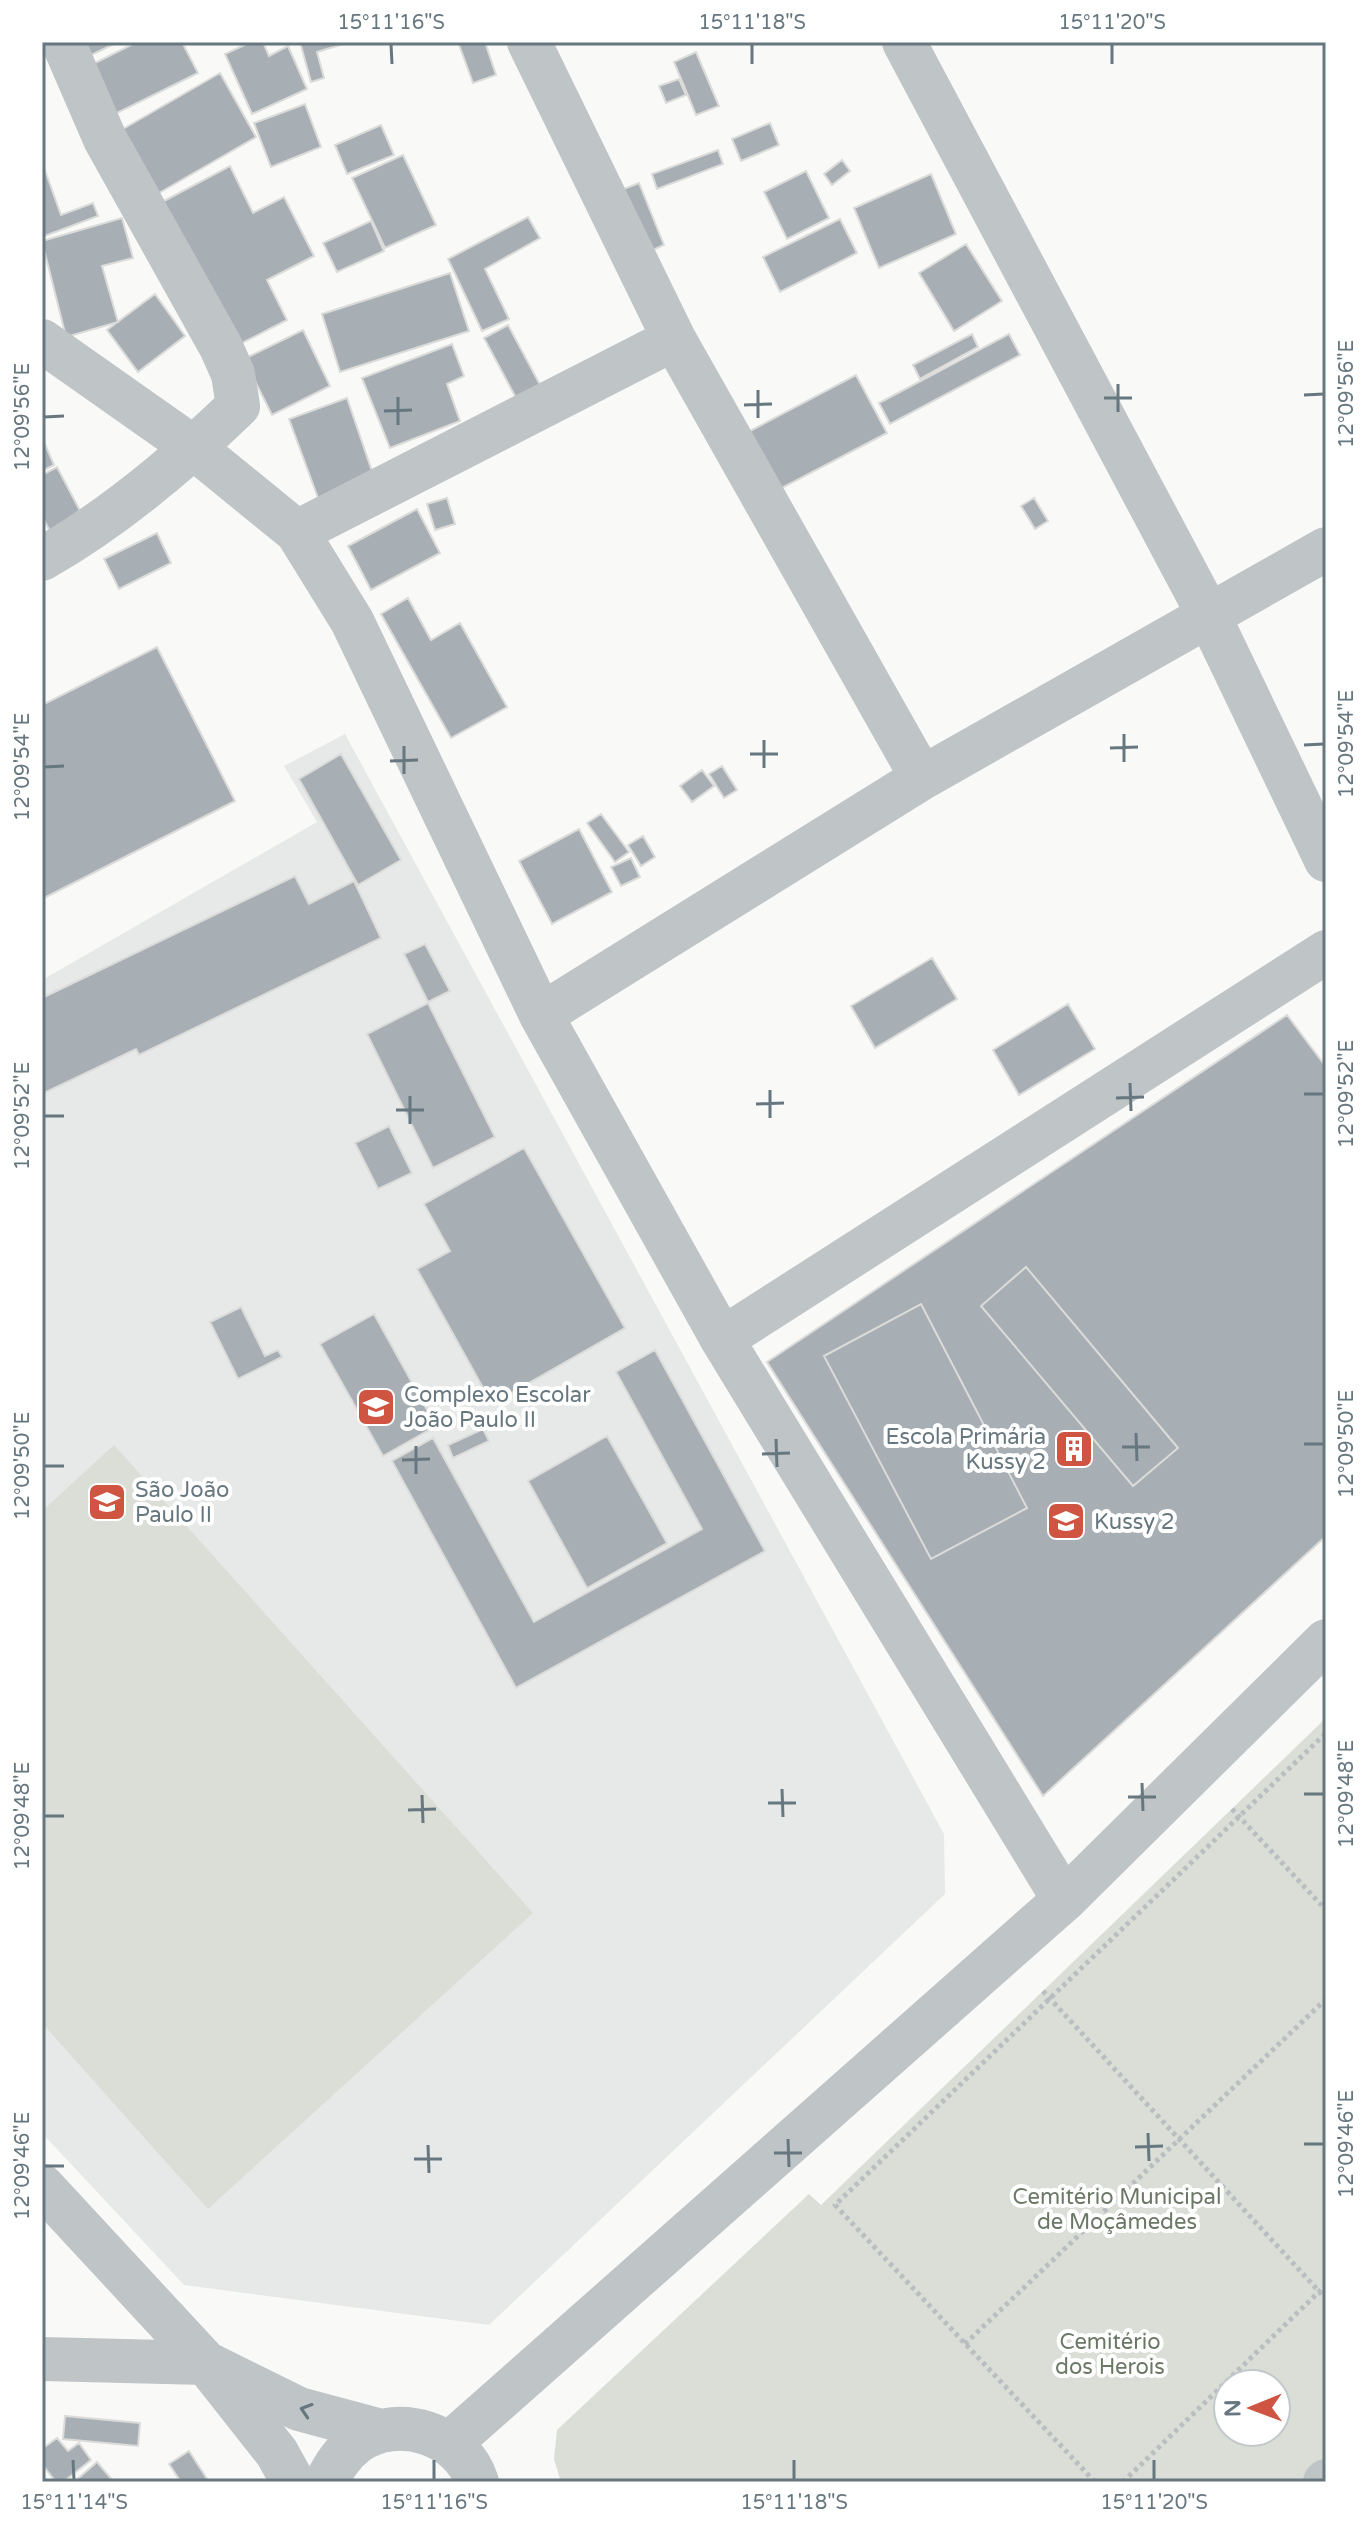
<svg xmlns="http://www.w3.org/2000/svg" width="1368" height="2524" font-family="'Varela Round',sans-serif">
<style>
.built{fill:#e7e9e8}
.green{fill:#daded7;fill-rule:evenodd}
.building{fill:#a7afb4;stroke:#dbdbda;stroke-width:2}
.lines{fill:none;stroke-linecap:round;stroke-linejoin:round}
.path{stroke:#babec0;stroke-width:5;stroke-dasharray:4 4;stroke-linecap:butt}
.minor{stroke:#bfc4c7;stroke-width:44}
.oneway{stroke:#67777f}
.ticks{fill:none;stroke:#67777f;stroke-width:3}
.labels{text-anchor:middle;stroke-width:8;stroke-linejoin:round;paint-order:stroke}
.poi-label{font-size:22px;fill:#67777f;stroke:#fff;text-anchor:start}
.park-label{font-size:22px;fill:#6b7866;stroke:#fff}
.neatline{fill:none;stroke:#67777f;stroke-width:3}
.ticks-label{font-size:20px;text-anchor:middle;fill:#67777f}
</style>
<rect width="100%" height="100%" fill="#f9f9f8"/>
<path class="built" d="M345 734 944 1834 945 1894 489 2325 184 2285 42 2133V980L317 822 284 766Z"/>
<path class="green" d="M114 1445 533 1913 208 2209 42 2023V1511Z
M1326 1718V2482H561L554 2459 557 2430 809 2194 821 2205ZM1228 2384H1276V2432H1228Z"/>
<path class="building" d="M78 42H113L114 44 85 58Z
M78 42H113L114 44 85 58Z
M137 42H182L198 73 115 114 91 65Z
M137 42H182L198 73 115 114 91 65Z
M251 42H263L269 56 288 46 307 89 252 114 225 54Z
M251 42H263L269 56 288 46 307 89 252 114 225 54Z
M300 42H350L317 52 324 78 311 82Z
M300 42H350L317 52 324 78 311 82Z
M458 42H485L496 75 473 83Z
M458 42H485L496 75 473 83Z
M696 52 719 106 696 115 674 62Z
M696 52 719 106 696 115 674 62Z
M220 73 256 137 159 193 123 129Z
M220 73 256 137 159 193 123 129Z
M679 79 686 95 666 103 659 86Z
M679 79 686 95 666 103 659 86Z
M305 104 321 147 271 167 254 123Z
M305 104 321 147 271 167 254 123Z
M770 123 779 145 741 161 732 139Z
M770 123 779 145 741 161 732 139Z
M381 125 394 155 347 174 335 145Z
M381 125 394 155 347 174 335 145Z
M718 150 723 164 657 189 652 174Z
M718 150 723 164 657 189 652 174Z
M403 155 436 225 385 248 352 178Z
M403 155 436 225 385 248 352 178Z
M842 160 850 171 832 185 824 174Z
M842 160 850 171 832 185 824 174Z
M42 162 61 215 93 203 98 216 42 237Z
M42 162 61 215 93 203 98 216 42 237Z
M230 166 253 213 284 197 314 256 267 280 287 320 236 346 162 202Z
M230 166 253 213 284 197 314 256 267 280 287 320 236 346 162 202Z
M806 171 829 218 787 239 764 192Z
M806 171 829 218 787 239 764 192Z
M931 174 956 234 879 268 854 208Z
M931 174 956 234 879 268 854 208Z
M639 183 664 245 646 253 621 190Z
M639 183 664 245 646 253 621 190Z
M528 217 540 238 485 269 509 319 482 331 448 259Z
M528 217 540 238 485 269 509 319 482 331 448 259Z
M122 218 133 258 102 266 118 322 66 337 42 241Z
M122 218 133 258 102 266 118 322 66 337 42 241Z
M840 219 857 253 780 292 763 257Z
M840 219 857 253 780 292 763 257Z
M371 221 384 251 337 272 323 243Z
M371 221 384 251 337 272 323 243Z
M966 244 1002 301 954 331 919 273Z
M966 244 1002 301 954 331 919 273Z
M450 273 469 331 340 372 322 314Z
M450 273 469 331 340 372 322 314Z
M155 294 185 336 138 372 107 330Z
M155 294 185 336 138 372 107 330Z
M508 325 546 396 522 409 484 338Z
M508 325 546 396 522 409 484 338Z
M303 330 330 386 272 415 244 359Z
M303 330 330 386 272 415 244 359Z
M972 334 978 347 920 379 913 365Z
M972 334 978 347 920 379 913 365Z
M1009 334 1020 355 890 424 879 403Z
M1009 334 1020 355 890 424 879 403Z
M452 344 464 376 447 384 460 421 390 448 362 378Z
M452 344 464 376 447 384 460 421 390 448 362 378Z
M856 375 887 433 778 490 748 432Z
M856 375 887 433 778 490 748 432Z
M347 398 377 486 321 506 289 419Z
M347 398 377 486 321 506 289 419Z
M42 437 54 465 42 471Z
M42 437 54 465 42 471Z
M57 467 87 524 55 541 42 516V475Z
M57 467 87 524 55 541 42 516V475Z
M447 498 455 524 435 530 427 504Z
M447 498 455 524 435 530 427 504Z
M1034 498 1048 521 1035 529 1021 506Z
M1034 498 1048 521 1035 529 1021 506Z
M417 509 440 553 371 590 348 546Z
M417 509 440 553 371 590 348 546Z
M157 533 171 563 119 589 104 559Z
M157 533 171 563 119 589 104 559Z
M408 598 431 640 460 623 507 707 451 738 381 614Z
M408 598 431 640 460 623 507 707 451 738 381 614Z
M157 647 235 801 42 899V705Z
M341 754 401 860 358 885 299 779Z
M341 754 401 860 358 885 299 779Z
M722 766 737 790 724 798 709 774Z
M722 766 737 790 724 798 709 774Z
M702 770 714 786 692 802 680 786Z
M702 770 714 786 692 802 680 786Z
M601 814 629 852 615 862 587 823Z
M601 814 629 852 615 862 587 823Z
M579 829 612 892 552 924 519 861Z
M579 829 612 892 552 924 519 861Z
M643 836 655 857 641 866 628 845Z
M643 836 655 857 641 866 628 845Z
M631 858 640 877 621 886 611 867Z
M631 858 640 877 621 886 611 867Z
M295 876 309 904 354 881 381 938 139 1055 136 1049 42 1094V998Z
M295 876 309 904 354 881 381 938 139 1055 136 1049 42 1094V998Z
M425 944 450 991 428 1002 404 954Z
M425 944 450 991 428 1002 404 954Z
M932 958 957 999 875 1048 851 1006Z
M932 958 957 999 875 1048 851 1006Z
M428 1003 495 1137 433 1168 367 1034Z
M1068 1004 1095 1049 1019 1095 993 1050Z
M1068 1004 1095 1049 1019 1095 993 1050Z
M1287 1015 1326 1067V1536L1043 1796 767 1362Z
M389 1126 412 1173 378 1189 355 1143Z
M389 1126 412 1173 378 1189 355 1143Z
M524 1148 625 1328 492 1404 417 1269 450 1251 424 1204Z
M1026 1267 1178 1448 1133 1486 981 1306Z
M921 1304 1027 1508 931 1559 824 1356Z
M241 1307 265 1356 278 1350 282 1357 238 1379 210 1322Z
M241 1307 265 1356 278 1350 282 1357 238 1379 210 1322Z
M374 1314 436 1426 383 1456 320 1344Z
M655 1350 765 1551 516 1688 392 1461 433 1438 534 1622 702 1529 616 1372Z
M483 1429 489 1441 453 1458 448 1445Z
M483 1429 489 1441 453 1458 448 1445Z
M607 1436 667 1543 587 1588 528 1481Z
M65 2416 140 2423 138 2446 63 2439Z
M57 2438 68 2451 79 2443 91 2460 63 2482H56L42 2464V2449Z
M189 2451 209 2482H181L169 2464Z
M189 2451 209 2482H181L169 2464Z
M97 2462 114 2482H74Z
M97 2462 114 2482H74Z"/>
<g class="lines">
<path class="path" d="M1232 1809 1326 1910
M1043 1991 1326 2299
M965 2344 1326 1999
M1095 2482 835 2205 1326 1733
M1123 2482 1326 2285"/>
<path class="minor" d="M529 42 674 339 922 778
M904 42 1208 614 1326 860
M42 341 194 448 297 532 352 621 541 1015 722 1339 1064 1900
M297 532 674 339
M42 559C114 518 179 463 238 406L233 374 221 347 105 139 63 42
M541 1015 922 778 1326 549
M722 1339 1326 952
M42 2186 206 2363
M42 2359 206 2363
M449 2444 1064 1900 1326 1641
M293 2482 277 2453 206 2363 299 2409 381 2431
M326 2482C334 2467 342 2453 357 2442 398 2413 462 2434 477 2482
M1325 2482 1326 2481"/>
</g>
<defs><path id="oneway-chevron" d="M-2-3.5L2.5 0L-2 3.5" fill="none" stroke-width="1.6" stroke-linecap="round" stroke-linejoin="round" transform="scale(2)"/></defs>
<use class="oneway" href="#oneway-chevron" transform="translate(306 2410) rotate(-162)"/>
<path class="ticks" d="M391 44 392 64M752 44V64M1112 44V64M1118 384V412M758 390V418M1304 395 1324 394M398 397V425M1104 398H1132M744 405 772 404M384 411 412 410M44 417 64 416M1124 734V762M764 740V768M1304 745 1324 744M404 746V774M1110 748 1138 747M750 754H778M390 761 418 760M44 767 64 766M1130 1083 1131 1111M770 1090V1118M1304 1094H1324M410 1096V1124M1116 1098 1144 1097M756 1104 784 1103M396 1110H424M44 1116H64M1136 1433 1137 1461M776 1439 777 1467M1304 1444H1324M416 1446V1474M1122 1447H1150M762 1454 790 1453M402 1460 430 1459M44 1466H64M1142 1783 1143 1811M782 1789 783 1817M1304 1794H1324M422 1795 423 1823M1128 1797H1156M768 1803H796M408 1810 436 1809M44 1816H64M1148 2133 1149 2161M788 2139 789 2167M1304 2144H1324M428 2145 429 2173M1135 2147 1163 2146M774 2153H802M414 2159H442M44 2166H64M73 2460 74 2480M434 2460V2480M794 2460V2480M1154 2460V2480"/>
<defs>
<g id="school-square" transform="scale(2)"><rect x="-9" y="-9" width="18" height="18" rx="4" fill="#cf5442" stroke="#fff"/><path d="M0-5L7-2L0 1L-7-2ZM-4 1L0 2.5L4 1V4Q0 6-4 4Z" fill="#fff"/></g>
<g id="building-square" transform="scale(2)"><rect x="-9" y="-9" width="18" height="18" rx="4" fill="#cf5442" stroke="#fff"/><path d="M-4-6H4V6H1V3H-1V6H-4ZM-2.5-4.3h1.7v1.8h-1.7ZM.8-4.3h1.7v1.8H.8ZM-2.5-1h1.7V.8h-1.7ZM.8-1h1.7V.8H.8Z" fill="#fff"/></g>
</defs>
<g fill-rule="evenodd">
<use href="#school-square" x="376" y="1407"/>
<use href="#building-square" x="1074" y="1449"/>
<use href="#school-square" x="107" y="1502"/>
<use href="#school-square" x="1066" y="1521"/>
</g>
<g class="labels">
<g class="poi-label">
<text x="404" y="1402">Complexo Escolar<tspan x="404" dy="25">João Paulo II</tspan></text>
<text x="1046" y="1444" text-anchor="end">Escola Primária<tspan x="1046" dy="25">Kussy 2</tspan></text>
<text x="135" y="1497">São João<tspan x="135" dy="25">Paulo II</tspan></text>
<text x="1094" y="1529">Kussy 2</text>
</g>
<g class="park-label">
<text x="1117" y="2204">Cemitério Municipal<tspan x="1117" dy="25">de Moçâmedes</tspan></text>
<text x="1110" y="2349">Cemitério<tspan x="1110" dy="25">dos Herois</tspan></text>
</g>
</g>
<rect width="1368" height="2524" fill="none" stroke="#ffffff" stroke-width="88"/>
<g transform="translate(1252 2408) rotate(269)"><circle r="38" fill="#ffffff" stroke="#c2c9cc" stroke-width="2"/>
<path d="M0-6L14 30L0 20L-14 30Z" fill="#cf5442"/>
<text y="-12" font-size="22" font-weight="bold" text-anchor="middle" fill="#67777f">N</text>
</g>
<rect x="44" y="44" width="1280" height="2436" class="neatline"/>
<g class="ticks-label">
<text x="391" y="29">15°11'16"S</text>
<text x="752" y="29">15°11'18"S</text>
<text x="1112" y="29">15°11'20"S</text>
<text transform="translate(1346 394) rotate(-90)" y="7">12°09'56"E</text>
<text transform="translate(22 417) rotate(-90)" y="7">12°09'56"E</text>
<text transform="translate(1346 744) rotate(-90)" y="7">12°09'54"E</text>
<text transform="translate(22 767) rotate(-90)" y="7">12°09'54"E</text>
<text transform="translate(1346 1094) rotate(-90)" y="7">12°09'52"E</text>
<text transform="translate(22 1116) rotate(-90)" y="7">12°09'52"E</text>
<text transform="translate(1346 1444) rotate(-90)" y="7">12°09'50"E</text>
<text transform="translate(22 1466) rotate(-90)" y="7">12°09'50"E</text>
<text transform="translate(1346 1794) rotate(-90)" y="7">12°09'48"E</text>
<text transform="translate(22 1816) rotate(-90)" y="7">12°09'48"E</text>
<text transform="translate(1346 2144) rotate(-90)" y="7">12°09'46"E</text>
<text transform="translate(22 2166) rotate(-90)" y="7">12°09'46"E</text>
<text x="74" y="2509">15°11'14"S</text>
<text x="434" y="2509">15°11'16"S</text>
<text x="794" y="2509">15°11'18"S</text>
<text x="1154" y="2509">15°11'20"S</text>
</g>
</svg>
